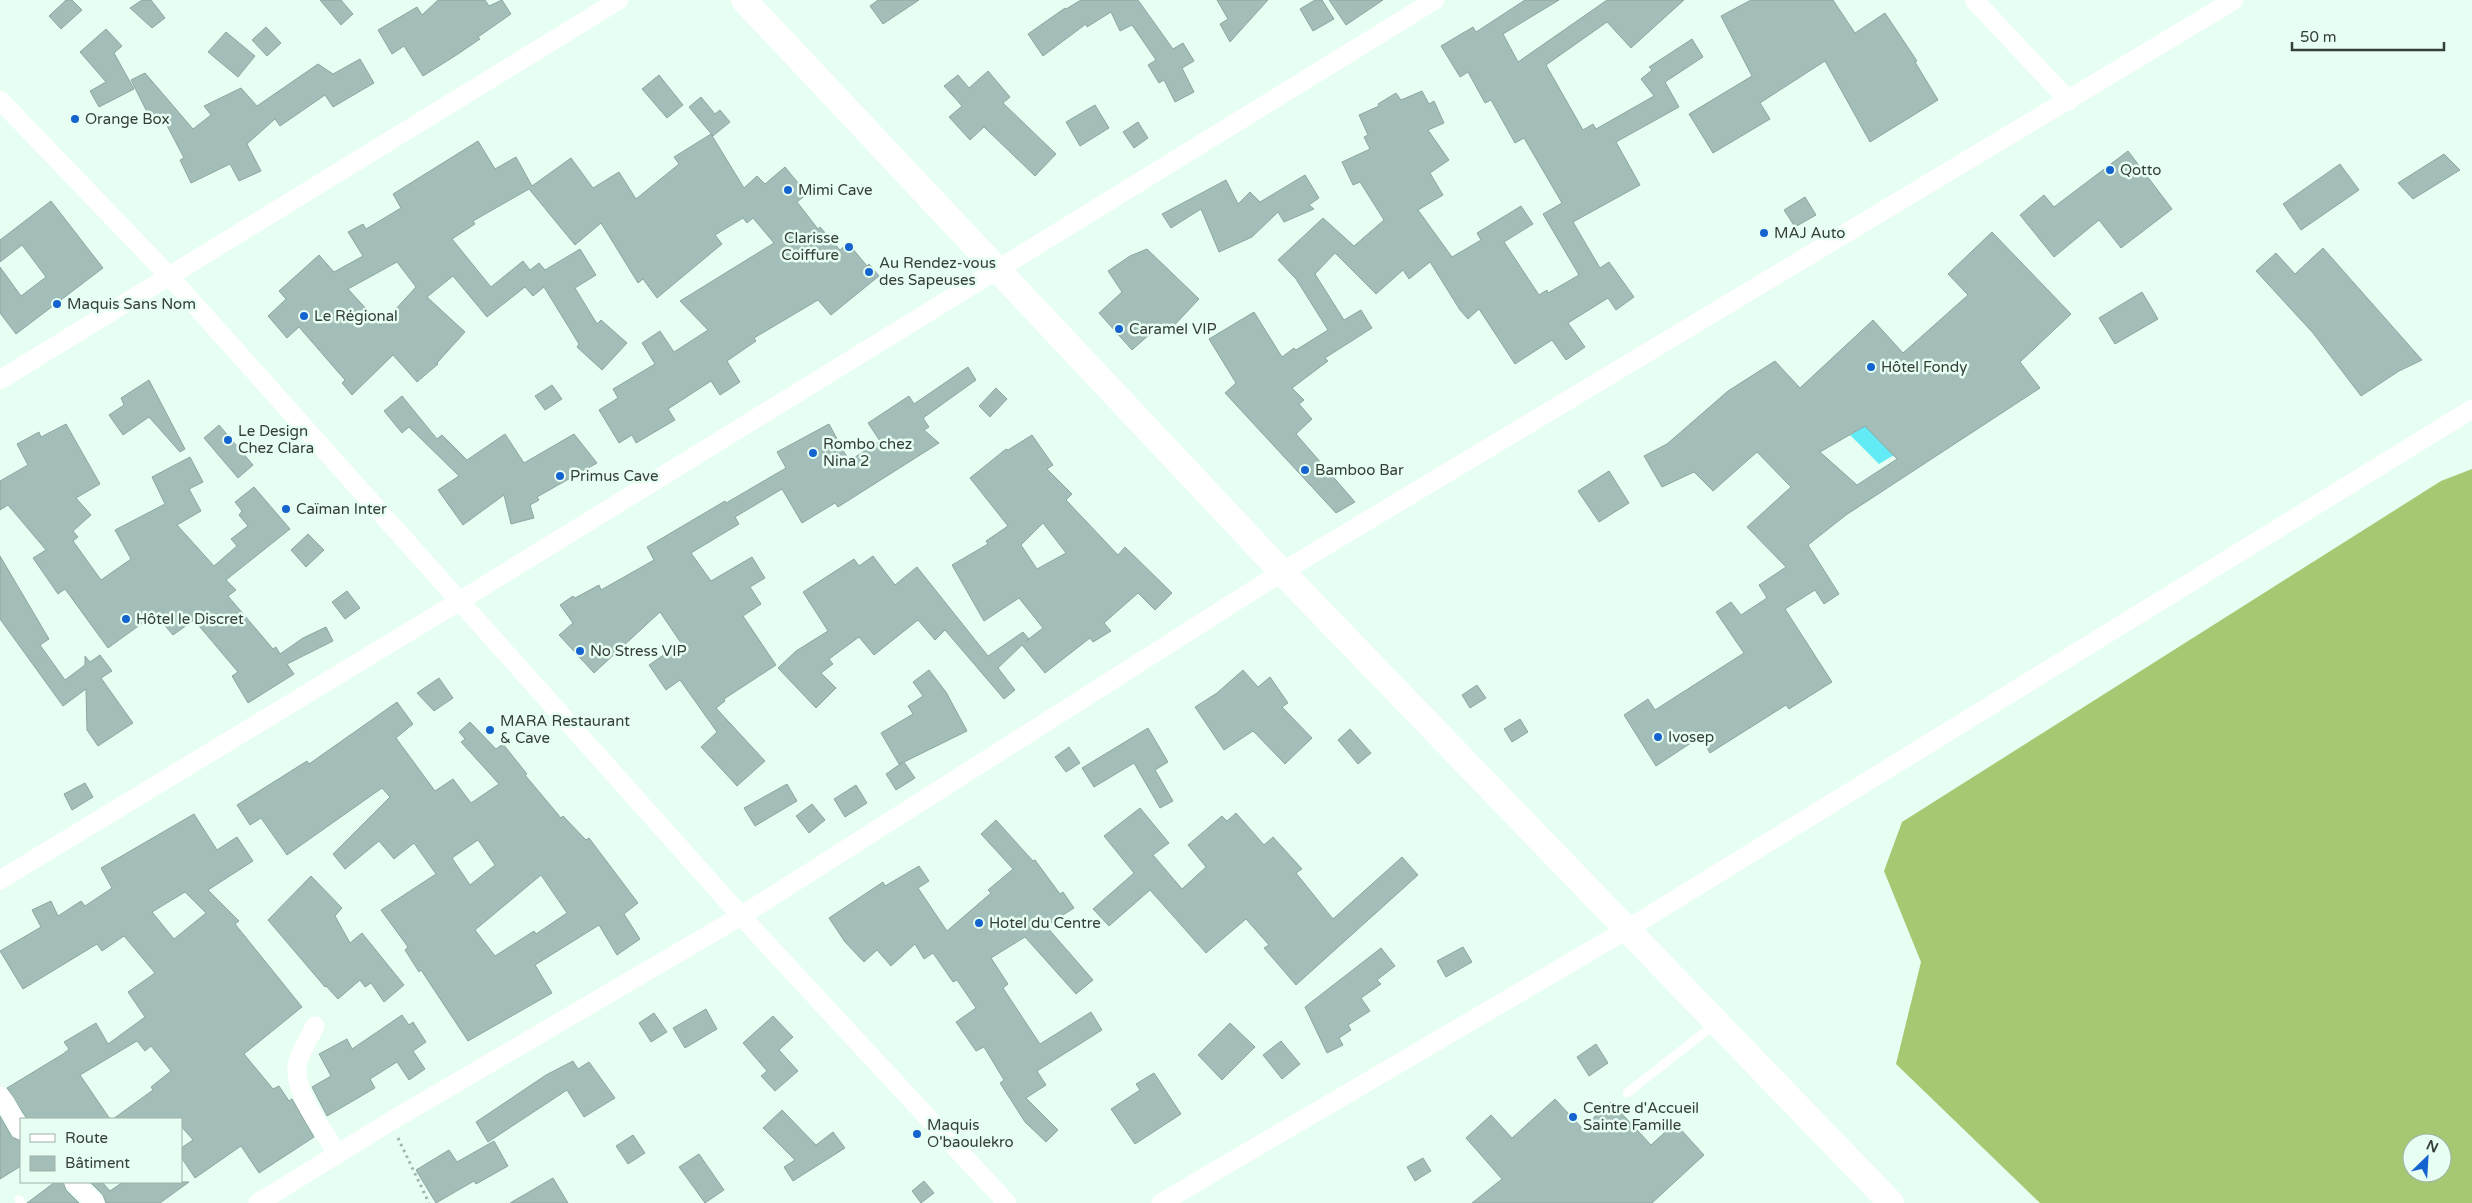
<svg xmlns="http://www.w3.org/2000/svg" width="2472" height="1203" font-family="'Varela Round',sans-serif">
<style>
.forest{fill:#a6c873;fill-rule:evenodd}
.water{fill:#63ebf5}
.building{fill:#a3bdb8;stroke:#8ea6a2;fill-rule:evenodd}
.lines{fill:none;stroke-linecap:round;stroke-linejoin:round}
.path{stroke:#a3b5ac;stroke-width:3;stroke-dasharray:2.5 4;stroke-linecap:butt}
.lane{stroke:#fff;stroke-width:9}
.street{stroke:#fff;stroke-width:19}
.secondary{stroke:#fff;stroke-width:26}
.poi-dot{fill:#1463ce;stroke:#e7fef2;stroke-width:2}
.labels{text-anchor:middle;stroke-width:5;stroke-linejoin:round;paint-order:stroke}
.poi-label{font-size:15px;fill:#353e39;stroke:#e7fef2;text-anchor:start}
</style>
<rect width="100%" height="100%" fill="#e7fef2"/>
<path class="forest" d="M2472 469V1203H2040L1896 1064 1921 962 1884 871 1902 822 2441 481ZM2412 1143H2442V1173H2412Z"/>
<path class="water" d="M1866 425 1894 455 1879 464 1850 435Z"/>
<path class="building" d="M66 0H72L82 10 61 29 49 16Z
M142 0H151L165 18 152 28 130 8Z
M320 0H341L353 14 341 25Z
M438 0H485L489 6 502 0 511 14 478 37 480 39 455 56 423 76 404 46 392 54 378 30 417 7 422 15Z
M878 0H919L883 24 870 6Z
M1081 0H1138L1173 49 1183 43 1194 61 1182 68 1194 92 1175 102 1164 80 1159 83 1148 65 1156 60 1132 25 1120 31 1111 12 1087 27 1086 24 1043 56 1028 34 1065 8 1066 9Z
M1217 0H1268L1230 42 1220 24 1228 19Z
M1315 0H1322L1334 19 1313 31 1300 9Z
M1329 0H1383L1346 25Z
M1525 0H1559L1503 34 1518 62 1607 0H1684L1631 48 1607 22 1546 65 1583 130 1593 124 1596 129 1654 96 1641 79 1652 70 1649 67 1692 39 1703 57 1665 82 1679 107 1616 142 1640 185 1573 222 1600 268 1609 262 1634 297 1616 310 1608 298 1568 323 1585 347 1566 360 1552 340 1515 364 1479 309 1468 319 1460 310 1430 262 1409 279 1403 270 1376 294 1335 253 1315 274 1344 320 1361 310 1372 328 1325 358 1328 361 1292 388 1304 400 1299 404 1312 419 1296 434 1355 502 1336 513 1225 393 1236 383 1209 339 1254 312 1282 357 1294 348 1296 350 1328 330 1296 279 1278 260 1323 218 1354 246 1384 220 1360 182 1353 185 1342 162 1370 149 1364 137 1368 135 1359 115 1379 106 1378 104 1396 93 1401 100 1422 91 1429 104 1434 101 1444 123 1428 130 1449 160 1430 173 1443 195 1418 210 1452 257 1481 240 1477 233 1521 206 1533 224 1504 242 1539 295 1547 290 1548 293 1579 275 1543 214 1562 203 1524 138 1515 143 1491 100 1485 103 1468 72 1460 77 1441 46 1473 27 1476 32Z
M1751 0H1833L1855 33 1885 13 1917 61 1915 62 1938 100 1870 142 1825 61 1760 103 1770 119 1713 153 1689 114 1752 76 1721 16Z
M266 27 281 43 267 56 252 40Z
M106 29 122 46 114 53 134 89 99 107 90 91 106 82 80 52Z
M226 32 255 56 238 77 208 52Z
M360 59 374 83 333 107 325 95 280 126 275 119 247 144 261 171 239 181 230 164 191 183 180 160 184 158 161 114 151 120 131 80 145 73 193 129 211 115 204 106 241 88 257 106 318 64 333 74Z
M988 71 1010 97 1003 103 1056 154 1035 176 984 127 970 140 949 117 962 106 944 86 958 75 969 88Z
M659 75 683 105 667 118 642 89Z
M701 97 715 114 720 110 730 122 713 136 689 107Z
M1095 105 1109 128 1080 146 1066 122Z
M1138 122 1148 138 1134 148 1123 132Z
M711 134 744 188 757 176 765 184 785 167 807 194 797 202 818 229 820 227 840 250 848 243 867 266 869 264 879 276 831 315 818 300 754 338 756 341 727 361 740 382 720 395 711 381 668 409 675 420 636 443 632 435 619 443 599 410 618 398 613 389 655 364 642 343 660 331 674 352 708 330 680 301 774 243 753 218 747 223 743 218 715 235 722 244 657 298 643 279 638 283 601 223 575 245 529 189 473 221 475 224 452 239 491 287 523 261 530 270 539 263 545 270 580 249 596 275 575 288 597 324 601 320 627 343 602 370 577 347 579 344 544 287 533 296 525 287 487 317 453 276 427 297 465 332 437 363 438 364 417 382 393 355 352 395 342 383 345 380 299 327 287 338 268 316 286 299 279 291 319 255 334 272 363 256 348 232 363 224 366 229 401 208 393 194 478 141 495 169 516 157 532 186 571 158 593 188 619 172 636 199 679 164 674 157ZM397 262 416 287 381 325 348 289Z
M2128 151 2172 209 2121 248 2099 220 2054 257 2020 215 2044 195 2054 207Z
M2444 154 2460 170 2413 199 2398 183Z
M2340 164 2359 190 2301 230 2283 204Z
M1305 175 1319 198 1309 205 1314 209 1284 222 1278 212 1252 237 1219 252 1201 209 1171 228 1162 214 1226 180 1238 204 1250 192 1260 202Z
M1805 197 1816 215 1795 227 1784 210Z
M51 201 103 268 16 334 0 313V267L21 296 46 277 22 245 0 262V240Z
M1992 232 2071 314 2020 362 2040 388 1846 515 1808 545 1839 594 1824 604 1815 590 1785 609 1832 682 1789 709 1786 705 1710 753 1700 737 1656 766 1624 715 1648 699 1655 710 1744 653 1716 612 1731 602 1741 615 1767 598 1759 585 1786 567 1747 527 1791 487 1757 452 1713 491 1694 472 1662 487 1644 456 1667 444 1728 391 1775 361 1800 388 1873 320 1903 353 1968 295 1948 274ZM1865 426 1897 459 1857 485 1820 452Z
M2323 248 2422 360 2399 371 2361 396 2313 333 2256 271 2276 253 2295 274Z
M1147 249 1199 299 1168 332 1160 325 1132 350 1099 313 1122 292 1108 271 1130 256Z
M2142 292 2158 319 2115 344 2099 318Z
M968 367 976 380 923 418 929 427 924 430 939 443 838 507 835 503 802 523 782 489 735 517 739 524 691 553 711 581 752 557 765 578 750 587 761 604 743 616 776 665 724 699 725 701 716 708 765 761 737 786 701 747 717 732 680 680 666 690 649 665 681 643 660 612 594 673 559 635 573 623 560 605 573 596 575 598 599 585 601 590 654 560 647 547 725 501 726 503 786 468 777 452 829 424 849 461 880 441 868 423 909 396 914 404Z
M149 380 185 449 180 452 149 417 123 435 109 415 124 405 121 398Z
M552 385 562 399 545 410 535 396Z
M996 388 1007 399 990 417 979 406Z
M402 396 437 439 442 435 467 460 505 434 524 463 574 434 597 463 537 497 539 500 530 505 534 518 511 524 504 495 463 525 438 490 459 476 409 427 402 433 384 411Z
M66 424 100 484 76 498 91 515 73 531 78 537 73 541 101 580 131 559 115 530 165 504 152 477 190 457 203 482 189 489 201 511 177 525 214 566 237 546 231 539 248 526 239 515 242 511 235 502 254 487 290 529 226 580 236 590 228 596 273 649 276 647 280 654 303 638 326 627 333 641 287 664 294 674 248 703 232 676 238 672 194 620 173 635 155 614 108 648 65 589 58 594 33 558 46 550 8 505 0 510V481L28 465 17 444 39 432 41 437Z
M219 425 253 465 238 478 204 438Z
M1032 435 1053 465 1047 469 1072 494 1066 500 1118 555 1125 547 1172 593 1155 610 1138 593 1104 623 1111 631 1093 642 1090 638 1045 673 1022 645 998 668 1015 690 1004 699 945 630 935 640 918 620 874 655 859 637 829 659 833 664 821 673 836 688 816 708 778 668 796 651 828 631 803 592 854 559 859 566 873 556 895 585 917 567 988 656 1023 632 1029 639 1026 641 1043 628 1019 598 984 621 952 565 988 544 986 541 1008 526 970 478 1006 449 1008 450ZM1043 523 1066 553 1037 569 1021 545Z
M1609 471 1629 503 1599 522 1578 491Z
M308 534 324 550 306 567 291 550Z
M0 556 49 639 40 645 65 680 85 665V656L90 662 100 655 112 671 101 678 133 723 98 746 87 730 86 689 63 706 0 619Z
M347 591 360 608 345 619 332 602Z
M929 670 946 692 967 731 904 762 915 778 896 790 886 774 903 762 899 764 881 733 913 714 908 706 923 696 913 682Z
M1243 670 1258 687 1270 677 1288 703 1282 707 1312 738 1285 764 1253 731 1224 750 1195 707 1217 693Z
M439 678 453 698 434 711 417 693Z
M1477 685 1486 698 1470 708 1462 695Z
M397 702 413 724 396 738 435 791 453 779 471 803 499 784 461 742 465 739 459 732 470 722 496 749 503 744 527 774 525 775 561 818 563 816 586 840 589 838 638 903 624 914 640 939 617 955 599 925 535 965 552 993 468 1041 421 970 419 972 405 950 408 947 381 910 436 874 414 843 394 859 379 841 345 869 333 854 390 797 382 788 287 855 261 818 250 825 237 805 307 761 309 764ZM478 840 495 865 470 885 452 858ZM541 875 567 913 536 934 534 931 495 956 475 930Z
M1520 719 1528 732 1512 742 1504 729Z
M1148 728 1168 762 1155 770 1173 801 1160 808 1134 763 1094 787 1082 768Z
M1350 729 1371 753 1358 764 1338 740Z
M1069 747 1080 763 1066 772 1055 757Z
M85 783 93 797 72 810 64 794Z
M787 784 797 801 755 826 744 808Z
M856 785 867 803 845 817 834 799Z
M812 804 825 820 809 833 796 816Z
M1140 808 1169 843 1153 855 1182 889 1206 867 1188 845 1222 816 1227 821 1236 813 1264 845 1273 837 1302 869 1296 873 1333 919 1402 857 1418 875 1296 985 1264 948 1269 945 1246 919 1206 953 1150 890 1109 926 1093 909 1134 873 1104 836Z
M194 814 217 850 237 837 253 861 208 890 239 921 235 924 302 1007 244 1054 273 1089 279 1086 289 1101 292 1099 314 1137 259 1173 241 1146 195 1178 181 1157V1148L193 1140 181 1126V1119H113L153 1090 151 1087 171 1071 151 1046 145 1051 137 1041 80 1075 110 1119H27L7 1088 63 1054 69 1049 64 1042 96 1023 108 1044 145 1017 128 992 155 973 124 936 102 951 97 944 23 989 0 951 41 927 32 910 51 901 58 916 81 901 85 906 112 888 101 868ZM185 892 206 913 174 939 152 912Z
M996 820 1033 861 1035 860 1060 894 1063 892 1074 908 1046 926 1093 980 1076 994 1025 937 991 958 1008 984 1003 988 1040 1044 1091 1012 1102 1030 1037 1071 1046 1085 1026 1098 1058 1130 1046 1142 1025 1122 1000 1083 1004 1080 984 1047 976 1051 956 1022 976 1008 957 980 953 982 933 953 924 959 915 944 891 966 877 950 864 962 845 942 829 918 883 882 885 886 919 866 929 881 918 888 947 931 991 893 988 890 1013 869 981 834Z
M311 876 342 908 335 916 350 943 362 933 404 985 384 1002 371 983 365 987 360 980 338 999 326 986 325 987 268 920Z
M1463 947 1472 962 1446 977 1437 961Z
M1381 948 1395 966 1377 980 1381 984 1361 998 1370 1011 1348 1025 1351 1030 1339 1038 1343 1045 1327 1053 1305 1007Z
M706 1009 717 1029 685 1048 673 1028Z
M654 1013 667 1032 651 1042 639 1023Z
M402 1015 409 1025 413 1022 426 1042 413 1051 425 1069 409 1080 397 1062 370 1079 375 1088 327 1116 312 1087 331 1076 319 1054 347 1039 352 1049Z
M773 1016 793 1037 779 1050 798 1071 775 1091 761 1076 767 1071 743 1043Z
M1230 1023 1255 1047 1222 1080 1198 1055Z
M1281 1041 1300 1064 1282 1079 1263 1055Z
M1596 1044 1608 1063 1589 1076 1577 1057Z
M573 1061 578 1069 589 1062 615 1098 584 1117 567 1090 488 1142 476 1122 546 1075Z
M1154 1073 1181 1114 1135 1144 1111 1109 1140 1090 1136 1084Z
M1555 1099 1582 1128 1611 1102 1651 1145 1675 1123 1704 1155 1652 1203H1472L1502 1179 1466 1138 1491 1115 1512 1138Z
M782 1110 816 1145 833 1132 845 1148 793 1181 784 1167 795 1160 763 1128Z
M0 1116 12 1137 21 1141V1166L0 1179Z
M633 1135 645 1153 628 1164 616 1146Z
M494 1141 508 1166 476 1184 474 1181 436 1203 416 1170 449 1150 457 1162Z
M699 1154 724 1190 705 1203 679 1167Z
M1423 1158 1431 1171 1415 1181 1407 1167Z
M553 1178 568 1203H510Z
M924 1181 934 1193 921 1203 912 1191Z
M55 1182H63L66 1190 79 1203H27Z
M90 1182H102L110 1191 123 1182H189L160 1203H106L103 1195Z"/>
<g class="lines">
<path class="path" d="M398 1138 429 1203"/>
<path class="lane" d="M1627 1093 1715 1024
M19 1200 21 1203"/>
<path class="street" d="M1974 0 2069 101
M0 100 170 277 741 916 1007 1203
M0 380 619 0
M0 880 458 602 1435 0
M315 1026C310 1037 302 1049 298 1061 290 1089 323 1130 338 1154
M0 1096C10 1106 12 1119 21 1130
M74 1182 95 1203
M258 1203 391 1121 741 916 1282 572 2234 0
M1161 1203 1626 930 2472 409"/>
<path class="secondary" d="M744 0 1282 572 1891 1203"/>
</g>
<g class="poi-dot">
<circle cx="75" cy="119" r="5"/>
<circle cx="2110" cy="170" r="5"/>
<circle cx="788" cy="190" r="5"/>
<circle cx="1764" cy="233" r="5"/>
<circle cx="849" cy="247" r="5"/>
<circle cx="869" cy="272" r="5"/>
<circle cx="57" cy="304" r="5"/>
<circle cx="304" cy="316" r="5"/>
<circle cx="1119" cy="329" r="5"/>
<circle cx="1871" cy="367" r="5"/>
<circle cx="228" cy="440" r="5"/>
<circle cx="813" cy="453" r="5"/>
<circle cx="1305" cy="470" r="5"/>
<circle cx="560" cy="476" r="5"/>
<circle cx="286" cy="509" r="5"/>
<circle cx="126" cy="619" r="5"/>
<circle cx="580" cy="651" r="5"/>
<circle cx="490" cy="730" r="5"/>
<circle cx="1658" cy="737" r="5"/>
<circle cx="979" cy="923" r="5"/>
<circle cx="1573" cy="1117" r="5"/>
<circle cx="917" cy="1134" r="5"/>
</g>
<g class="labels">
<g class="poi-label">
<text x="85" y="124">Orange Box</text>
<text x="2120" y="175">Qotto</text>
<text x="798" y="195">Mimi Cave</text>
<text x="1774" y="238">MAJ Auto</text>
<text x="839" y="243" text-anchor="end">Clarisse<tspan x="839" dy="17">Coiffure</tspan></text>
<text x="879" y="268">Au Rendez-vous<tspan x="879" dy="17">des Sapeuses</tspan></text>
<text x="67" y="309">Maquis Sans Nom</text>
<text x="314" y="321">Le Régional</text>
<text x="1129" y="334">Caramel VIP</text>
<text x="1881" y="372">Hôtel Fondy</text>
<text x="238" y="436">Le Design<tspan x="238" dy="17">Chez Clara</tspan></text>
<text x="823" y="449">Rombo chez<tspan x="823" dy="17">Nina 2</tspan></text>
<text x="1315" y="475">Bamboo Bar</text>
<text x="570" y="481">Primus Cave</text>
<text x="296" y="514">Caïman Inter</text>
<text x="136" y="624">Hôtel le Discret</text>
<text x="590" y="656">No Stress VIP</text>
<text x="500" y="726">MARA Restaurant<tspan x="500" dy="17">&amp; Cave</tspan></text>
<text x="1668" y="742">Ivosep</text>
<text x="989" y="928">Hotel du Centre</text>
<text x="1583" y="1113">Centre d'Accueil<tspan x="1583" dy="17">Sainte Famille</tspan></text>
<text x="927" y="1130">Maquis<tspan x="927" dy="17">O'baoulekro</tspan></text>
</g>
</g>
<rect x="20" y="1118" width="162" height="65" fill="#e7fef2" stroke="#a0b1a8"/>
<rect x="30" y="1134" width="25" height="8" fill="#ffffff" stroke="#a0b1a8"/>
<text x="65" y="1143" font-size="15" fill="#353e39">Route</text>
<rect x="30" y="1156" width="25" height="15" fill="#a3bdb8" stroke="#a0b1a8"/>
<text x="65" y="1168" font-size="15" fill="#353e39">Bâtiment</text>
<g transform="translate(2427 1158) rotate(25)"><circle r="24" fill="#e7fef2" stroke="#a0b1a8"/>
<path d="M0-4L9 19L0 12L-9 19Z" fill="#1463ce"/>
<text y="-8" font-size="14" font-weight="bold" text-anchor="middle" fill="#353e39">N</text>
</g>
<path d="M2292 42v8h152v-8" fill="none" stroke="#353e39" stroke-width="2.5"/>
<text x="2300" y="42" font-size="15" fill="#353e39" stroke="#e7fef2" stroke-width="4" paint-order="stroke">50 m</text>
</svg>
